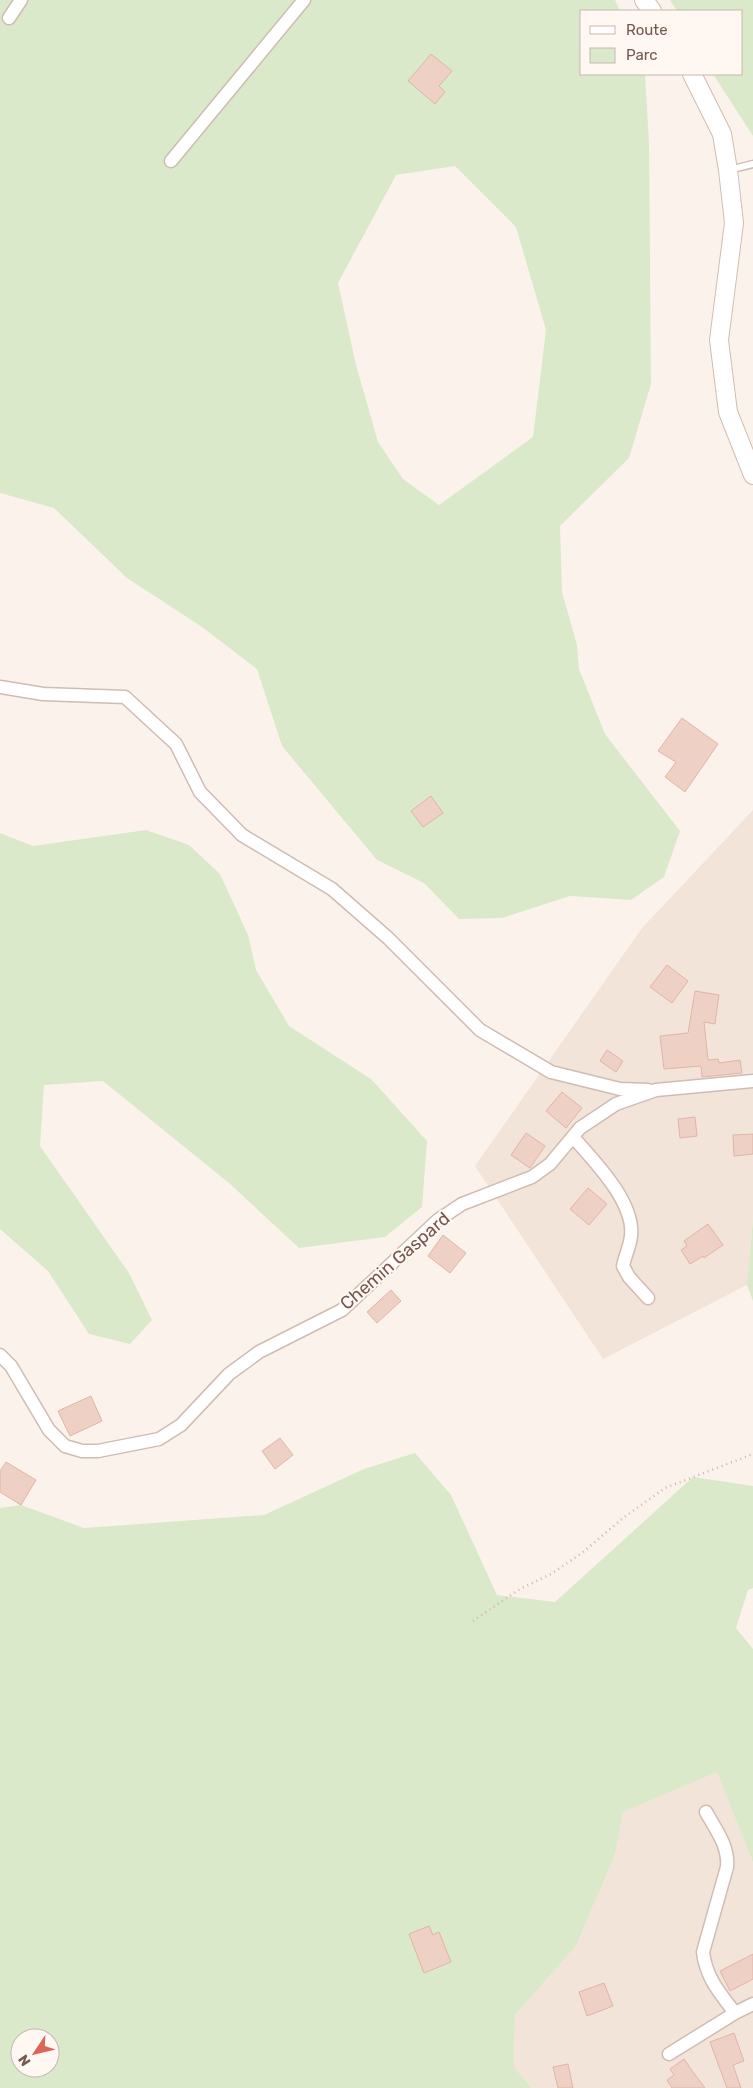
<svg xmlns="http://www.w3.org/2000/svg" width="753" height="2088" font-family="Rubik,sans-serif">
<style>
.residential{fill:#f3e4da}
.green{fill:#dae9ca;fill-rule:evenodd}
.building{fill:#efd0c5;stroke:#e0b5a6}
.lines{fill:none;stroke-linecap:round;stroke-linejoin:round}
.service-casing{stroke:#cfbcb3;stroke-width:9}
.minor-casing{stroke:#cfbcb3;stroke-width:15}
.secondary-casing{stroke:#d2bcb1;stroke-width:20}
.path{stroke:#d4b3a7;stroke-width:2.5;stroke-dasharray:1 4;stroke-linecap:butt}
.service{stroke:#fff;stroke-width:6}
.minor{stroke:#fff;stroke-width:12}
.secondary{stroke:#fff;stroke-width:18}
.labels{text-anchor:middle;stroke-width:4;stroke-linejoin:round;paint-order:stroke}
.street-label{font-size:18px;fill:#75584f;stroke:#fef7f2}
</style>
<rect width="100%" height="100%" fill="#fbf3eb"/>
<path class="residential" d="M753 810V1218L747 1285 603 1359 475 1166 642 928Z
M717 1771 753 1863V2088H532L514 2067 515 2015 576 1946 615 1855 623 1812Z"/>
<path class="green" d="M0 0H615L620 11H582V74H645L649 143 651 384 629 458 560 526 562 592 577 645 579 669 605 734 680 831 664 877 631 900 570 896 502 918 459 919 424 883 377 860 282 746 257 669 202 627 127 578 54 508 0 493ZM455 166 516 227 546 330 533 437 439 505 403 479 378 442 356 365 338 283 396 175Z
M670 0H753V136L713 74H742V11H677Z
M146 830 189 845 220 874 248 935 256 970 289 1026 371 1079 427 1141 422 1207 385 1237 299 1248 229 1183 103 1081 44 1085 40 1146 129 1273 152 1320 130 1344 89 1334 48 1271 0 1229V833L33 846Z
M753 1218V1301L747 1285Z
M415 1453 451 1495 497 1595 555 1602 693 1477 753 1486V1588L748 1590 736 1628 753 1649V1863L717 1772 623 1812 615 1855 576 1946 515 2015 514 2067 532 2088H0V1508L21 1505 84 1528 264 1515 364 1469ZM20 2038H50V2068H20Z"/>
<path class="building" d="M431 54 452 71 439 86 445 92 435 104 408 81Z
M682 718 718 744 685 792 665 777 676 762 658 751Z
M431 796 443 813 423 827 411 811Z
M667 965 688 981 672 1003 650 987Z
M695 991 719 995 715 1024 704 1022 708 1060 718 1059 719 1063 740 1060 742 1073 702 1077 701 1066 664 1069 660 1036 688 1033Z
M607 1050 623 1061 616 1072 600 1061Z
M562 1092 582 1108 566 1128 546 1111Z
M695 1117 697 1136 680 1138 678 1119Z
M526 1133 545 1146 530 1168 511 1155Z
M753 1134V1154L734 1156 733 1135Z
M588 1188 607 1204 589 1225 570 1209Z
M708 1224 723 1245 704 1258 703 1256 690 1264 681 1250 687 1246 684 1241Z
M443 1235 466 1253 450 1273 428 1256Z
M391 1290 401 1301 377 1323 367 1312Z
M91 1396 102 1421 70 1436 58 1411Z
M280 1438 293 1455 275 1469 262 1451Z
M6 1462 36 1480 21 1505 0 1492V1471Z
M429 1926 433 1935 439 1932 451 1962 424 1973 409 1934Z
M753 1954V1979L730 1991 720 1971Z
M604 1983 613 2006 587 2016 579 1992Z
M734 2033 744 2061 733 2065 741 2088H727L710 2042Z
M684 2059 693 2072 705 2088H672L667 2080 674 2075 670 2069Z
M568 2064 573 2088H558L553 2067Z"/>
<g class="lines">
<g class="service-casing">
<path id="service" d="M729 170 753 164"/>
</g>
<g class="minor-casing">
<path id="minor" d="M9 18 21 0
M171 161 304 0
M0 687 43 694 125 697 176 744 200 792 242 835 332 889 388 938 480 1030 551 1072 620 1089 648 1090
M573 1137C594 1161 635 1202 631 1236 630 1246 625 1256 623 1266L629 1277 648 1298
M0 1355 11 1366 49 1430 65 1446 82 1451H98L159 1439 181 1425 229 1374 259 1352 342 1310 438 1220 462 1204 532 1177 550 1164 580 1128 616 1104 656 1090 753 1081
M706 1812C716 1830 729 1846 727 1867L703 1952C706 1978 720 1993 735 2013
M669 2054 735 2013 753 2004"/>
</g>
<g class="secondary-casing">
<path id="secondary" d="M644 0 652 11
M692 74 722 134 728 170 734 223 719 340 728 412 753 475"/>
</g>
<path class="path" d="M473 1621 520 1589 551 1574 582 1553 623 1518 665 1488 753 1454"/>
<use href="#service" class="service"/>
<use href="#minor" class="minor"/>
<use href="#secondary" class="secondary"/>
</g>
<g class="labels">
<g class="street-label">
<text transform="translate(395 1261) rotate(-41)" y="6">Chemin Gaspard</text>
</g>
</g>
<rect x="580" y="10" width="162" height="65" fill="#fef7f2" stroke="#c7b7b1"/>
<rect x="590" y="26" width="25" height="8" fill="#ffffff" stroke="#c7b7b1"/>
<text x="626" y="35" font-size="15" fill="#75584f">Route</text>
<rect x="590" y="48" width="25" height="15" fill="#dae9ca" stroke="#c7b7b1"/>
<text x="626" y="60" font-size="15" fill="#75584f">Parc</text>
<g transform="translate(35 2053) rotate(235)"><circle r="24" fill="#fef7f2" stroke="#c7b7b1"/>
<path d="M0-4L9 19L0 12L-9 19Z" fill="#db665a"/>
<text y="-8" font-size="14" font-weight="bold" text-anchor="middle" fill="#75584f">N</text>
</g>
</svg>
